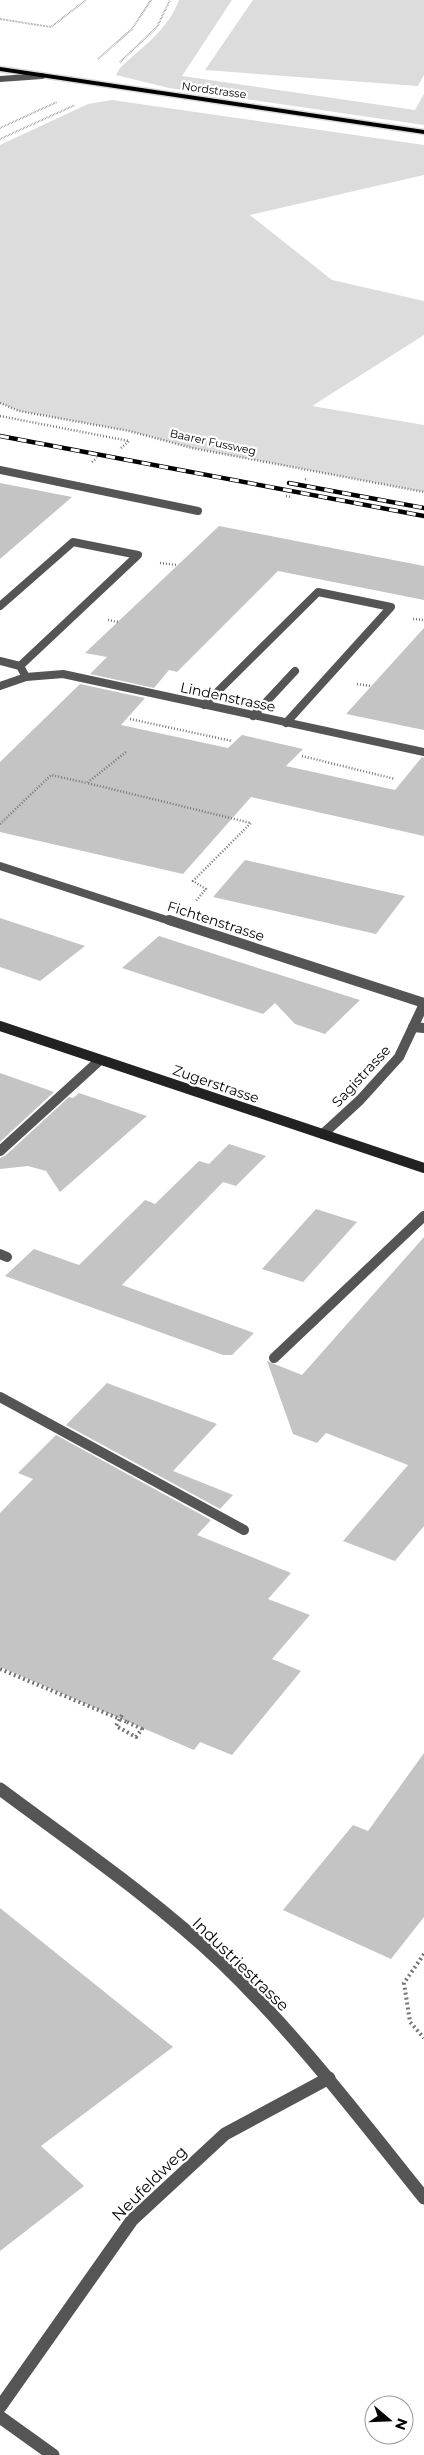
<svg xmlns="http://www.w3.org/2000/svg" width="424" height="2455" font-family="Montserrat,sans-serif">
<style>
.green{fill:#dcdcdc}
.building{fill:#c4c4c4}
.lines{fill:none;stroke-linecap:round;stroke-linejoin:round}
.primary-casing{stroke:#dbdbdb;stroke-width:3}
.path-far2{stroke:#777;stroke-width:2;stroke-dasharray:0.5 1;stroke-linecap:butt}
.path-far1{stroke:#777;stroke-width:2.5;stroke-dasharray:1 2;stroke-linecap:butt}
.path{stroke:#777;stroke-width:4;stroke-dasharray:2 3;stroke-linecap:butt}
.service-far3{stroke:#555;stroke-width:6}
.service-far2{stroke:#555;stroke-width:8}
.service-far1{stroke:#555;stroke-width:10}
.service{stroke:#555;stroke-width:13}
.minor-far1{stroke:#555;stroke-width:8}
.minor{stroke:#555;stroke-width:10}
.tertiary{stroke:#555;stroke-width:13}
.secondary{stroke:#222;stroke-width:10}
.primary{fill:#000;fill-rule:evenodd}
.rail-casing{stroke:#000;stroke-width:4.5}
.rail{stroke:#fff;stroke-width:3;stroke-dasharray:9;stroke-linecap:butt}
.path-bridge{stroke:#777;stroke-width:4;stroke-dasharray:2 3;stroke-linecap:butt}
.labels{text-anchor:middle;stroke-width:4.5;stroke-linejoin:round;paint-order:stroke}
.far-street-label{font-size:11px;fill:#000;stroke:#fff}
.street-label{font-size:14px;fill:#000;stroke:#fff}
.near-street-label{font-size:16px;fill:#000;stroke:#fff}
</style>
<rect width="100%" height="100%" fill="#fff"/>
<path class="green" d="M179 0H232L182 76 415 110 424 94V125L169 88 116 75 120 68C141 48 169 29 179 0Z
M253 0H424V75L418 86 205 70Z
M112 100 424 145V175L250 215 332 280 424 301V335L312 406 424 425V492L192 448 129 431 19 411 0 403V145L88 104Z"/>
<path class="building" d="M0 483 72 497 0 559Z
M219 526 424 566V600L278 571 177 672 169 670 154 688 90 674 107 657 85 653Z
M424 628V730L346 714Z
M80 684 145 698 121 725 228 748 242 735 303 749 286 766 395 790 422 757 424 758V836L251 797 183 874 0 832V762Z
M245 860 324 878 405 896 376 934 213 897Z
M0 918 85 946 40 981 0 967Z
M159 936 236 961 360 1000 325 1034 295 1024 275 1003 263 1014 122 968Z
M0 1073 54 1092 0 1142Z
M79 1093 147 1116 60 1192 46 1171 28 1166 0 1169V1158L5 1156 69 1097 73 1098Z
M229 1144 266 1156 236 1186 223 1182 122 1285 254 1333 232 1355H223L5 1276 34 1249 79 1265 145 1200 155 1204 199 1161 209 1164Z
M316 1209 357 1222 303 1282 262 1269Z
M424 1237V1526L395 1561 343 1541 408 1465 326 1433 317 1443 293 1434 267 1361 302 1375Z
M107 1383 217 1424 173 1471 233 1495 220 1509 66 1425Z
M56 1435 211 1520 197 1535 291 1573 268 1599 310 1615 272 1659 301 1671 232 1755 200 1742 194 1750 0 1667V1513L33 1479 18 1473Z
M424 1753V1917L391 1959 283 1910 353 1825 368 1831Z
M0 1908 173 2047 41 2146 84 2186 0 2251Z"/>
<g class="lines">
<g class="primary-casing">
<path id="primary" d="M0 67 424 130V134L0 71Z"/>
</g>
<path class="path-far2" d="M0 19 51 27 86 0
M98 59 132 29 151 0
M120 62 157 27 170 0
M0 128 57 102
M0 139 75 105"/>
<path class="path-far1" d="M0 403 19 411 129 431 192 448 424 492
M0 416 129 441 121 448
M92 462 97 458
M305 479 308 480
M286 496 292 497
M160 563 177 565
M413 619 424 620
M108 620 118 622
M357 684 371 686
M130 719 232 741
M126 752 87 783 251 823 193 881 206 889 195 902
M302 756 395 779
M0 824 51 775 87 783"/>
<path class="path" d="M122 1715 116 1726 136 1737 142 1729 127 1722
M424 1954 404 1983 410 2022 424 2038"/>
<path class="service-far3" d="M0 79 42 76"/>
<path class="service-far2" d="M0 606 73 542 138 555 20 666
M204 705 318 592 391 607 286 723
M253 716 295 671
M0 866 173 922"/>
<path class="service-far1" d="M169 920 424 1003
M413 1027 424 1028
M0 1151 100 1060
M0 1254 7 1257
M274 1358 424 1216
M0 1397 244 1530"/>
<path class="service" d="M0 2407 132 2220 225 2134 329 2078
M0 2417 53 2455"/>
<path class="minor-far1" d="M0 470 198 511
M0 661 20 666 26 677 0 686
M26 677 63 674 424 752"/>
<path class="minor" d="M323 1134 360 1100 399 1057 424 1004"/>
<path class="tertiary" d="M0 1789C75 1845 153 1898 221 1962 296 2034 359 2117 424 2198"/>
<path class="secondary" d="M0 1026 424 1168"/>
<use href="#primary" class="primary"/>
<g class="rail-casing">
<path id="rail" d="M0 436 424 516
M289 483 424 508"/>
</g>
<use href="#rail" class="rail"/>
<path class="path-bridge" d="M0 1669 127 1722"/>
</g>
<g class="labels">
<g class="far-street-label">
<text transform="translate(214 90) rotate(8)" y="4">Nordstrasse</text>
<text transform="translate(213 442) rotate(12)" y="4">Baarer Fussweg</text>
</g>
<g class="street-label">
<text transform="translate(228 697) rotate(12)" y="5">Lindenstrasse</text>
<text transform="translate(216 921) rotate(18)" y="5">Fichtenstrasse</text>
<text transform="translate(361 1076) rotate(-47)" y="5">Sagistrasse</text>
<text transform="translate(216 1084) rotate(19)" y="5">Zugerstrasse</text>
</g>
<g class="near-street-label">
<text transform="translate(241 1964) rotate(44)" y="6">Industriestrasse</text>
<text transform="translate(149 2183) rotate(-45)" y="6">Neufeldweg</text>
</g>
</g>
<g transform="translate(389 2420) rotate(109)"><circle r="24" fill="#ffffff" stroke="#999999"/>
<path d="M0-4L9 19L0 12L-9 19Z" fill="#000000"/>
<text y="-8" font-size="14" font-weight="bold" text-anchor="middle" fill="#000000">N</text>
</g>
</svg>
